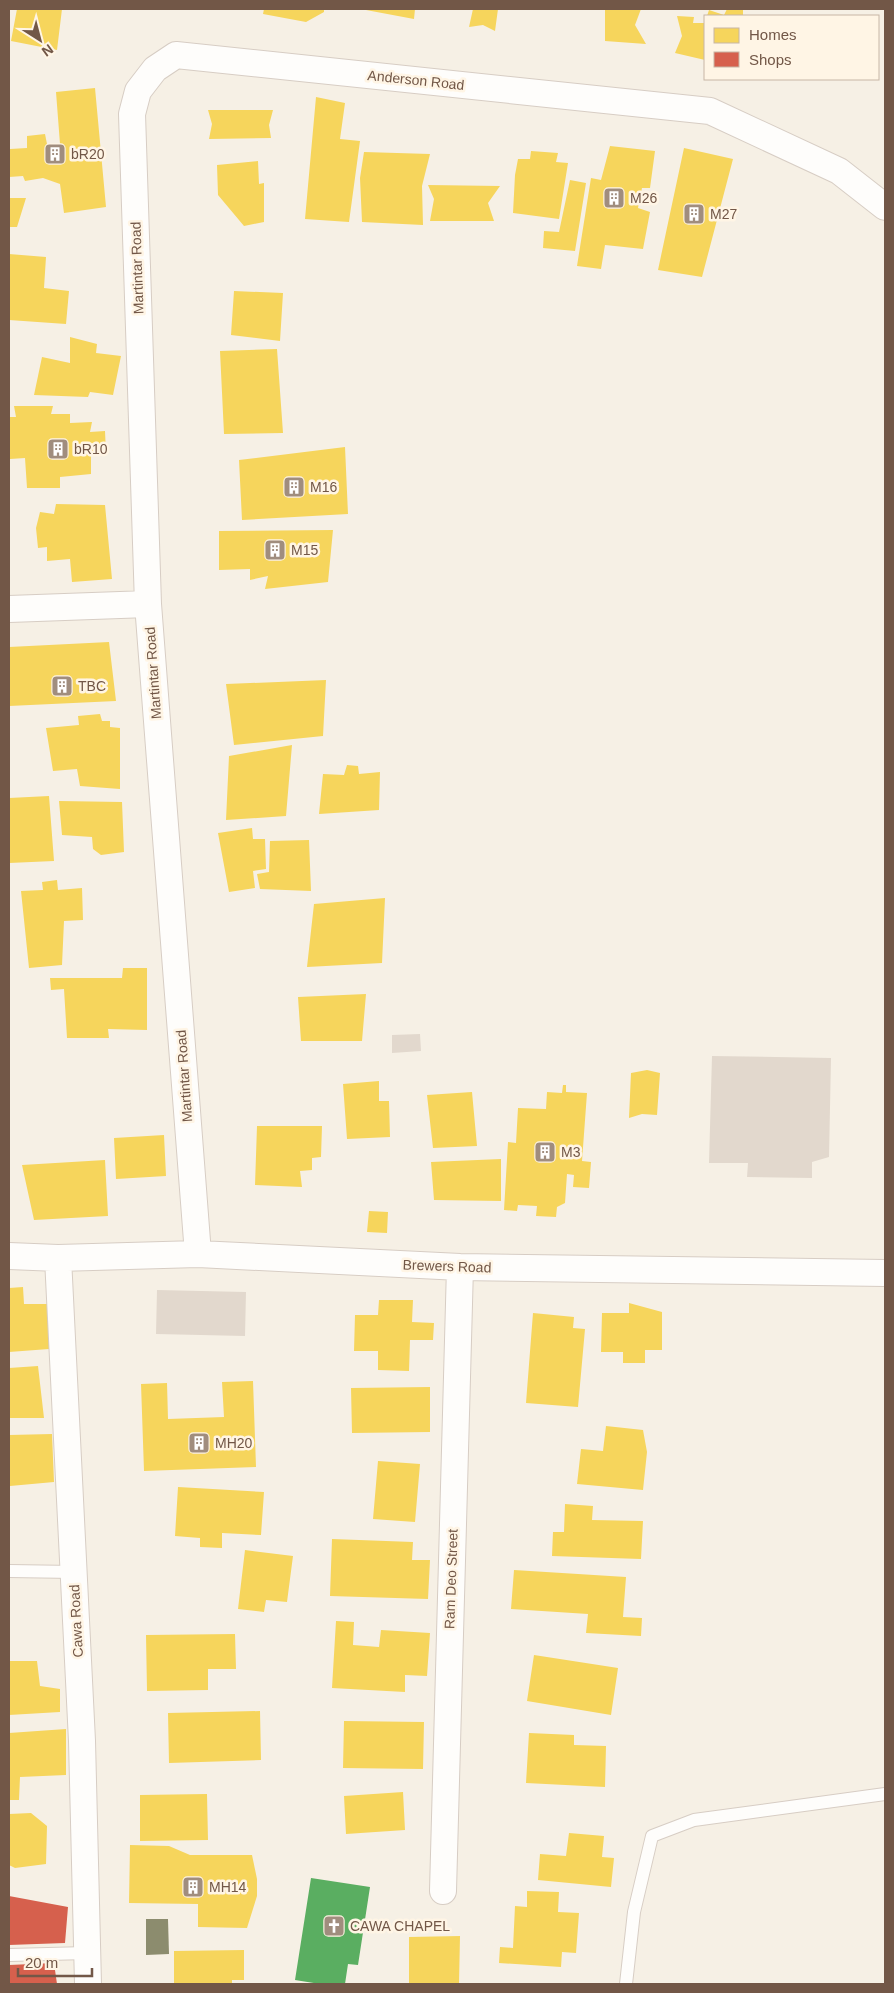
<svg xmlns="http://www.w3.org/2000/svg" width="894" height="1993" font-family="Helvetica,sans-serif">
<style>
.homes{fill:#f6d55c}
.shops{fill:#d6604d}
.public{fill:#5aae61}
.industry{fill:#8c8c6e}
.building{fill:#e2d8cd}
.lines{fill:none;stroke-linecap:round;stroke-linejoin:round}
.lane-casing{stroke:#d7cdc4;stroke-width:14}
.street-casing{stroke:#d7cdc4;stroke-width:28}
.lane{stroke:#fefdfb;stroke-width:12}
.street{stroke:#fefdfb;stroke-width:26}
.labels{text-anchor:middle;stroke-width:5;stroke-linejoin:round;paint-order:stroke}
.street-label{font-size:14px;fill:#725747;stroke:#fff5e5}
.poi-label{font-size:14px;fill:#725747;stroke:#fff5e5;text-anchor:start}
</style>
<rect width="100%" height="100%" fill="#f6f0e5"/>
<path class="homes" d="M17 9H62L57 50 11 41Z
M264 9H324V12L306 22 263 14Z
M366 9H415L414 19 366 10Z
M473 9H498L495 31 483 25 469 27Z
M605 9H641L635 25 646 44 605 41Z
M727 9H743V16H707L709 10 724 15Z
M677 16 694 17 693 23H705V60L675 53 682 36Z
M95 88 106 207 64 213 60 184 43 178 25 181 23 176 9 177 10 149 27 148V136L45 134 47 144H60L56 92Z
M316 97 345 103 340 139 360 141 349 222 305 219Z
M208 110H273L269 125 271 138 209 139 212 124Z
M610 146 655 151 650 188H642L638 208 650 212 643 249 605 245 601 269 577 266 591 178 601 180Z
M684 148 733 159 702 277 658 270Z
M531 151 558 153 556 162 568 163 559 219 513 213 515 175 518 159H530Z
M364 152 430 154 422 186 423 225 362 222 360 178Z
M258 161 259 184 264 183V222L244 226 218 195 217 165Z
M570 180 586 183 575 251 543 248 544 231 559 232Z
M428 185 500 186 488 203 494 221H430L434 199Z
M9 198H26L17 227H9Z
M9 254 46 257 44 288 69 291 66 324 9 320Z
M234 291 283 293 280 341 231 335Z
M70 337 97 344 96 353 121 356 113 395 90 392 88 397 34 395 42 357 70 363Z
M277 349 283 433 224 434 220 351Z
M14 406H53L51 414H70V423L92 422 90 432 105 431 106 453 91 455V474L60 477V488H27L25 458 10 459 9 417H16Z
M345 447 348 514 242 520 239 460Z
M56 504 105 505 112 579 72 582 70 559 47 561V547L38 548 36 528 40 512 54 514Z
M333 530 328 582 265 589 268 576 250 580V569L219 570V531Z
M109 642 116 701 9 706V647Z
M326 680 323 736 234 745 226 684Z
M100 714 102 721H110V727L120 728V789L80 786 77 769 53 771 46 728 79 725 78 716Z
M292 745 286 816 226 820 229 756Z
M347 765 358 766 359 774 380 772 379 810 319 814 323 774 344 775Z
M49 796 54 861 9 863V798Z
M59 801 122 802 124 852 101 855 93 849 92 837 62 835Z
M252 828 253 839H265L266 869 253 871 255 888 229 892 218 833Z
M309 840 311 891 260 889 257 874 269 872 270 841Z
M57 880 58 890 82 888 83 920 64 921 62 965 29 968 21 891 43 890 42 882Z
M385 898 382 963 307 967 314 904Z
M123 968H147V1030L108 1029 109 1038H67L64 989 51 990 50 978H122Z
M366 994 362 1041H301L298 997Z
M647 1070 660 1073 657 1115 642 1114 629 1118 631 1073Z
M379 1081V1101H389L390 1137 347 1139 343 1084Z
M563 1085H566V1092L587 1093 582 1161 591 1162 589 1188 573 1187 574 1175 567 1174 565 1203 557 1207 556 1217 536 1216 537 1206 518 1205 517 1211 504 1210 508 1142 516 1143 518 1108 546 1109 547 1092 562 1093Z
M472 1092 477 1146 433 1148 427 1095Z
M257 1126H322L321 1157 312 1158V1170L300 1171 302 1187 255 1185Z
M164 1135 166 1176 116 1179 114 1138Z
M501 1159V1201L434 1200 431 1162Z
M105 1160 108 1216 34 1220 22 1165Z
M369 1211 388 1212 387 1233 367 1232Z
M23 1287 24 1304H48L49 1349 9 1352V1288Z
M379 1300H413L412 1322 434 1323 433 1340H410L409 1371 378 1370V1351H354L355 1315H378Z
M629 1303 662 1312V1350H645V1363H623V1352H601L602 1313H629Z
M533 1313 574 1317 573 1328 585 1329 578 1407 526 1403Z
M38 1366 44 1418H9V1368Z
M253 1381 256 1467 144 1471 141 1384 167 1383 168 1419 224 1417 222 1382Z
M430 1387V1432L352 1433 351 1388Z
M606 1426 643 1430 647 1452 643 1490 577 1484 581 1449 603 1451Z
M52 1434 54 1482 10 1486 9 1435Z
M378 1461 420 1464 415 1522 373 1519Z
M178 1487 264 1492 261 1535 222 1533V1548L200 1547V1538L175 1536Z
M565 1504 593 1506 592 1520 643 1521 641 1559 552 1556 553 1532H564Z
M332 1539 413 1542 412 1560H430L428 1599 330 1596Z
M245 1550 293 1556 287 1602 266 1600 264 1612 238 1609Z
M514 1570 626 1577 623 1617 642 1618 641 1636 586 1633 588 1614 511 1609Z
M336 1621 354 1622 353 1645 379 1647 381 1630 430 1633 427 1676 405 1675V1692L332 1688Z
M235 1634 236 1669H208V1690L147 1691 146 1635Z
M534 1655 618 1668 611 1715 527 1701Z
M9 1661H37L40 1686 60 1689V1712L9 1715Z
M260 1711 261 1760 169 1763 168 1713Z
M344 1721 424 1722 423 1769 343 1768Z
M66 1729V1775L20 1777 19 1800H9V1733Z
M529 1733 574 1735V1745L606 1746 605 1787 526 1783Z
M403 1792 405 1830 346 1834 344 1796Z
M207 1794 208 1840 140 1841V1795Z
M31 1813 47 1826 46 1864 15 1868 9 1865V1814Z
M569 1833 604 1836 602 1857 614 1858 611 1887 538 1880 540 1854 566 1856Z
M130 1845 169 1846 190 1855H252L257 1879V1896L247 1928 198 1927V1904L129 1903Z
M527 1891 559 1892 558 1912 579 1913 576 1953 562 1952 561 1967 499 1963 500 1947 513 1948 515 1906 527 1907Z
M460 1936 459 1984H409V1937Z
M244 1950V1980H232V1984H174V1951Z"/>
<path class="shops" d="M9 1896 68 1907 65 1943 9 1945Z
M54 1963 57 1984H9V1965Z"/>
<path class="public" d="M311 1878 370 1887 358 1965 348 1964 345 1984H320L295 1980Z"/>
<path class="industry" d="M146 1919H168L169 1954 146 1955Z"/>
<path class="building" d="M420 1034 421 1051 392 1053V1035Z
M712 1056 831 1058 829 1157 812 1162V1178L747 1177 748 1163H709Z
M157 1290 246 1292 245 1336 156 1334Z"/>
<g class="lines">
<g class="lane-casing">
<path id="lane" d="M9 1571 74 1572
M9 1955 87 1953
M626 1984 634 1912 652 1836 694 1820 885 1794"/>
</g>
<g class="street-casing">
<path id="street" d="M9 609 148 604
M198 1254 148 604 132 114 138 91 155 69 176 55 710 111 839 171 885 207
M9 1256 58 1258 198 1254 460 1267 885 1273
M58 1258 82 1741 88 1984
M443 1891 460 1267"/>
</g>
<use href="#lane" class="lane"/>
<use href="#street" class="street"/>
</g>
<defs>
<g id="building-square" transform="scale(1.125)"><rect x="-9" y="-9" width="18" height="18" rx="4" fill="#a08d7e" stroke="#fff5e5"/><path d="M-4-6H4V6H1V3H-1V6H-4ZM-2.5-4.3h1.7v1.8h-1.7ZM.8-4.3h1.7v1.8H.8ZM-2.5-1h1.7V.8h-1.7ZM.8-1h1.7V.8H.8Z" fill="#fff"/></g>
<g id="church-square" transform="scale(1.125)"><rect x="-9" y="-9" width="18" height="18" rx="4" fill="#a08d7e" stroke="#fff5e5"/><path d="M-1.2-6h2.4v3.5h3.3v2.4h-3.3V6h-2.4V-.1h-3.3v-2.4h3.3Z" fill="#fff"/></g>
</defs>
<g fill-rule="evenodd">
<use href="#building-square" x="55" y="154"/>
<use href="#building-square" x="614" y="198"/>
<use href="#building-square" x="694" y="214"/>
<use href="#building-square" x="58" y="449"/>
<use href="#building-square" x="294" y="487"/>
<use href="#building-square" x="275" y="550"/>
<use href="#building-square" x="62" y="686"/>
<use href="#building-square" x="545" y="1152"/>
<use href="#building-square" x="199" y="1443"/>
<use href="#building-square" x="193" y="1887"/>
<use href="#church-square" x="334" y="1926"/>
</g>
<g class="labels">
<g class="street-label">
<text transform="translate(416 80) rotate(6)" y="5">Anderson Road</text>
<text transform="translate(137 268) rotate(-92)" y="5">Martintar Road</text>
<text transform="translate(153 673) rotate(-94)" y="5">Martintar Road</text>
<text transform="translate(184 1076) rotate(-94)" y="5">Martintar Road</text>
<text transform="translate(447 1266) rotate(2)" y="5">Brewers Road</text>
<text transform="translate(451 1579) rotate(-88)" y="5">Ram Deo Street</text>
<text transform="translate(76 1621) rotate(-93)" y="5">Cawa Road</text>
</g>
<g class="poi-label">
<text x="71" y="159">bR20</text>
<text x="630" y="203">M26</text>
<text x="710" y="219">M27</text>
<text x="74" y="454">bR10</text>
<text x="310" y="492">M16</text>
<text x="291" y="555">M15</text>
<text x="78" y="691">TBC</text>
<text x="561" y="1157">M3</text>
<text x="215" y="1448">MH20</text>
<text x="209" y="1892">MH14</text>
<text x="350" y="1931">CAWA CHAPEL</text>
</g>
</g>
<rect width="894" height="1993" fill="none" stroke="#725747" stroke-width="20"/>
<rect x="704" y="15" width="175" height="65" fill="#fff5e5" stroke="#c7b6a6"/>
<rect x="714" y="28" width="25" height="15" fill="#f6d55c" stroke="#c7b6a6"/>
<text x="749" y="40" font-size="15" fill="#725747">Homes</text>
<rect x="714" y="52" width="25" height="15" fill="#d6604d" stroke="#c7b6a6"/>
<text x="749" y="65" font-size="15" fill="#725747">Shops</text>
<g transform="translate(40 40) rotate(144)" stroke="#fff5e5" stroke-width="4" paint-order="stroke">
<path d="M0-4L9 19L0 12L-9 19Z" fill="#725747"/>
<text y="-8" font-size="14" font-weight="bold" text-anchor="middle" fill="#725747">N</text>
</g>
<path d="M18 1968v8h74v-8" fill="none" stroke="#725747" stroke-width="2.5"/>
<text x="25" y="1968" font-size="15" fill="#725747" stroke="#fff5e5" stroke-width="4" paint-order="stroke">20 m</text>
</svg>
